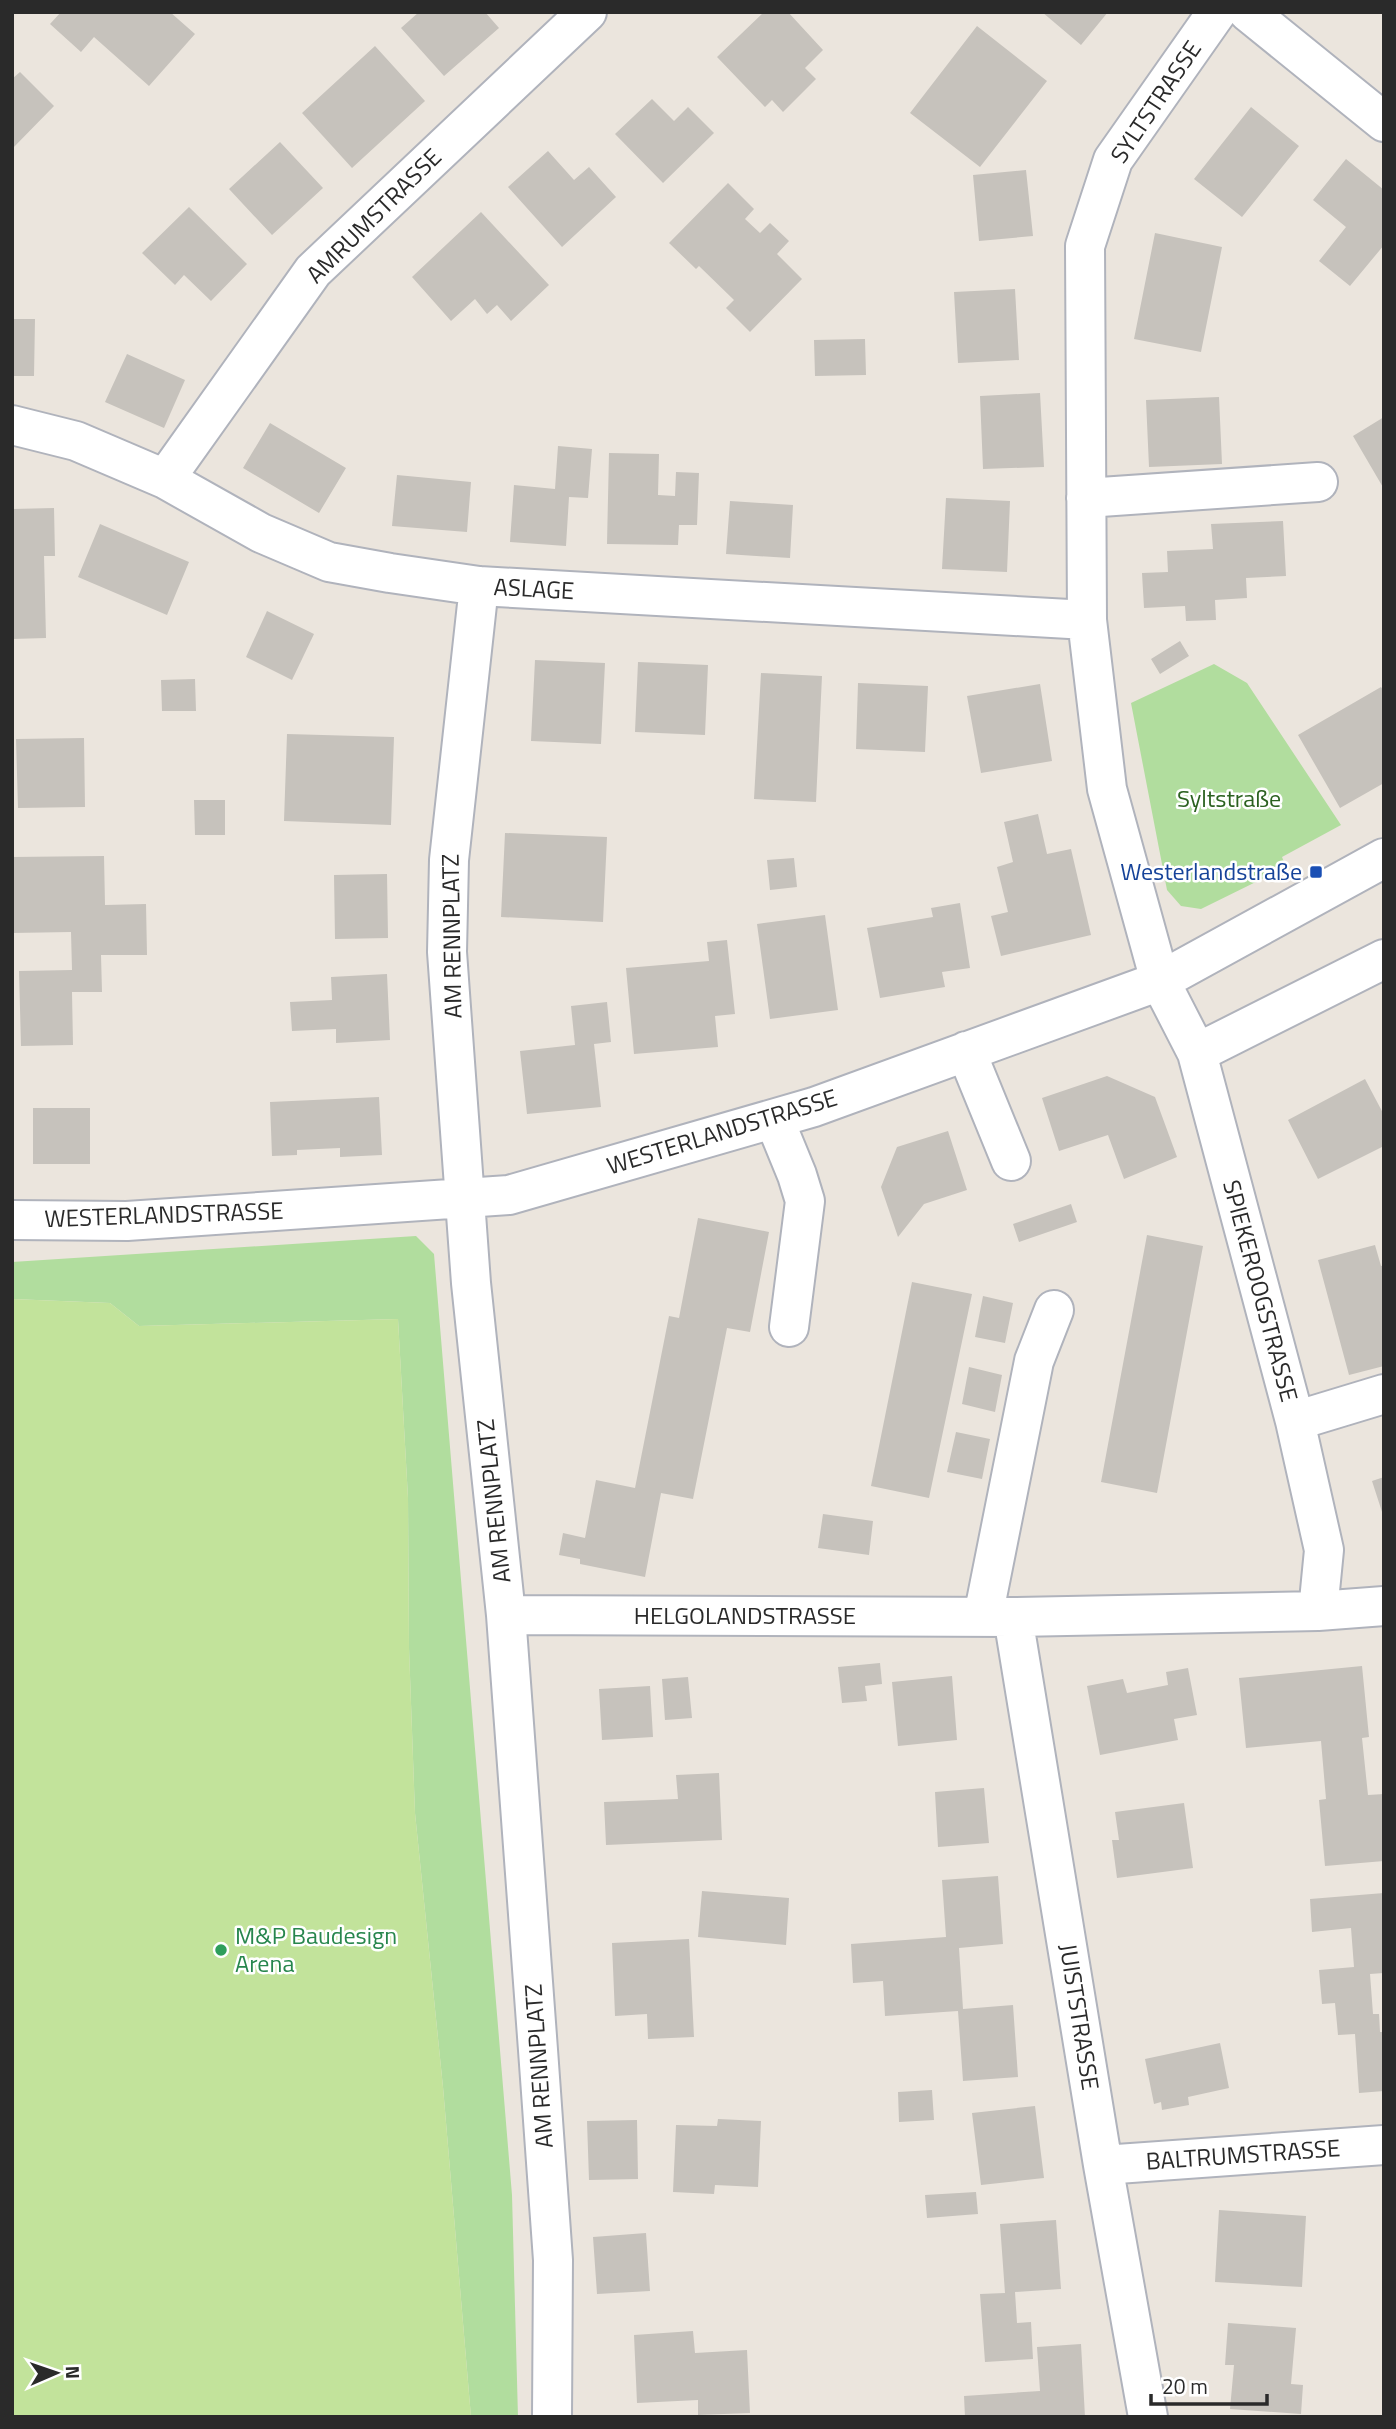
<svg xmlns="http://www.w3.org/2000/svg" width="1396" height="2429" font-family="'Titillium Web',sans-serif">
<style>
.green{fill:#b1dd9e}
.pitch{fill:#c2e39b}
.building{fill:#c6c2bc}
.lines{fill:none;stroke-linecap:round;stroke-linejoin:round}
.minor-casing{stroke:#b0b3bc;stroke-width:42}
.minor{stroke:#fff;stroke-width:38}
.transit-dot{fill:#1a4fb4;stroke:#fff;stroke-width:2.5}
.leisure-dot{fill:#2e9e5b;stroke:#fff;stroke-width:2.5}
.labels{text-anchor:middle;stroke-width:5;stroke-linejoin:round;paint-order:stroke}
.street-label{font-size:24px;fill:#2a2a2a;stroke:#fff}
.park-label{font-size:24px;fill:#2b6120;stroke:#fff}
.transit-label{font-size:24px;fill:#164399;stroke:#fff;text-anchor:end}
.leisure-label{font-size:24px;fill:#27864d;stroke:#fff;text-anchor:start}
</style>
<rect width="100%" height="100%" fill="#ebe5dd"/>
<path class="green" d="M1214 664 1247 683 1341 825 1282 857 1286 867 1201 909 1181 906 1167 890 1131 703Z
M416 1236 434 1254 512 2195 518 2417H471L443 2087 415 1813 409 1648 408 1498 398 1319 139 1326 110 1303 12 1299V1262Z"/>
<path class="pitch" d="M12 1299 110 1303 139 1326 398 1319 408 1498 409 1648 415 1813 443 2087 471 2417H12Z"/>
<path class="building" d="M61 12H170L195 34 149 86 94 37 81 52 50 24Z
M419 12H485L499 28 444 76 401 28Z
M764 12H788L823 50 805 68 816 79 783 112 772 100 765 107 717 57Z
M1042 12H1108L1081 45Z
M977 26 1047 81 980 167 910 113Z
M375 46 425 101 352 168 302 113Z
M20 72 54 106 12 149V79Z
M652 99 674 121 688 107 714 133 663 183 615 134Z
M1251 107 1299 146 1242 217 1194 179Z
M280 142 323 188 272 235 229 189Z
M548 151 574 180 589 167 616 197 562 247 508 187Z
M1346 159 1384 190V245L1350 286 1319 261 1346 227 1313 200Z
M1026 170 1033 236 979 241 973 175Z
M728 183 754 209 745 219 760 233 770 223 789 241 777 254 802 279 750 332 726 308 734 300 699 266 696 269 669 243Z
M189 207 247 264 211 301 184 275 175 285 142 253Z
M481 212 549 285 511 321 497 305 487 314 475 299 451 321 412 277Z
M1155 233 1222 247 1201 352 1134 339Z
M1015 289 1019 360 958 363 954 292Z
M12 319H35L34 376H12Z
M865 339 866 375 815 376 814 340Z
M127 354 185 380 164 428 105 402Z
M1040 393 1044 467 983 469 980 396Z
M1219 397 1222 464 1149 467 1146 400Z
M1384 417V489L1353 436Z
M270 423 346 468 319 513 243 468Z
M558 446 592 449 588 498 569 497 566 546 510 542 514 485 555 489Z
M609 453 659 454 658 495 675 496 676 472 699 473 697 525H679L678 545 607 544Z
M397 475 471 482 467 532 392 526Z
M946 498 1010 501 1007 572 942 569Z
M730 501 793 505 790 558 726 554Z
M54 508 55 556H44L46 638 12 639V509Z
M1283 521 1286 576 1246 578 1247 598 1215 600 1216 620 1186 621 1185 606 1144 608 1142 573 1168 572 1167 551 1213 549 1211 524Z
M100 524 189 562 167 615 78 577Z
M267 611 314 634 292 680 246 657Z
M1180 641 1189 656 1160 674 1151 659Z
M535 660 605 663 601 744 531 741Z
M638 662 708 665 705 735 635 732Z
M761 673 822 676 816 802 754 799Z
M195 679 196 711H162L161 680Z
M858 683 928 686 925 752 856 749Z
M1040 684 1052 761 981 773 967 696Z
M1381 687 1384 691V783L1340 808 1298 735Z
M287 734 394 737 391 825 284 821Z
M84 738 85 807 18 808 16 739Z
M194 800H225V835H195Z
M1038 814 1047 854 1071 849 1091 935 1001 956 991 916 1008 912 997 867 1013 862 1004 822Z
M505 833 607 837 603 922 501 917Z
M104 856 105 905 146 904 147 955H101L102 992H72L73 1045 21 1046 19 971 72 970 71 932 12 933V857Z
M794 858 797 887 770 890 767 860Z
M387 874 388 938 335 939 334 875Z
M960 903 970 968 942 972 945 987 880 998 867 928 933 917 931 908Z
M825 915 838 1010 770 1019 757 924Z
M727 940 735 1014 715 1016 718 1047 634 1054 626 968 709 961 707 942Z
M387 974 390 1040 336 1043V1029L292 1031 290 1002 332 1000 331 977Z
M607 1002 611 1042 594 1044 601 1107 527 1114 520 1051 575 1045 571 1006Z
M1107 1076 1155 1097 1177 1157 1124 1179 1108 1135 1059 1151 1042 1098Z
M1365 1079 1384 1115V1146L1318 1179 1288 1120Z
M379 1097 382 1155 340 1157V1148L297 1150V1155L272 1156 270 1102Z
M33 1108H90V1164H33Z
M948 1131 967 1190 924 1204 898 1237 881 1187 897 1147Z
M1071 1204 1077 1222 1019 1242 1013 1224Z
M698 1218 769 1232 750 1332 727 1328 693 1499 661 1493 645 1577 580 1564V1559L559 1555 563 1533 585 1538 596 1480 635 1488 669 1316 679 1318Z
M1147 1235 1203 1246 1157 1493 1101 1482Z
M1375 1245 1381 1266 1384 1265V1366L1349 1375 1318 1260Z
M912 1282 972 1294 929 1498 871 1486Z
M983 1296 1013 1303 1005 1343 975 1337Z
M969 1367 1002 1375 995 1412 962 1404Z
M956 1432 990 1439 982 1479 947 1472Z
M1384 1477V1515H1383L1372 1481Z
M823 1514 873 1521 869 1555 818 1548Z
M880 1663 882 1684 865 1686 867 1701 842 1703 838 1667Z
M1362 1666 1369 1737 1362 1738 1368 1795 1384 1794V1861L1325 1866 1319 1800 1326 1799 1321 1741 1246 1748 1239 1678Z
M1188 1668 1197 1715 1174 1719 1178 1740 1100 1755 1087 1686 1123 1679 1127 1693 1168 1685 1166 1672Z
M952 1676 957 1740 898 1746 892 1682Z
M688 1677 692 1718 665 1720 662 1679Z
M650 1686 653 1737 602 1740 599 1689Z
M719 1773 722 1840 606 1845 604 1802 678 1799 676 1775Z
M984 1788 989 1843 938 1847 935 1792Z
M1184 1803 1193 1868 1117 1878 1112 1840H1119L1115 1812Z
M998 1876 1003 1944 959 1948 963 2009 1013 2005 1018 2077 963 2081 958 2011 885 2016 883 1981 853 1983 851 1944 946 1937 942 1880Z
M702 1891 789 1898 786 1945 698 1937Z
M1384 1893V1973L1370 1974 1373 2014H1379L1380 2032H1384V2091L1359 2093 1355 2034 1338 2035 1335 2003 1322 2004 1319 1970 1354 1967 1351 1928 1312 1932 1310 1899Z
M689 1939 694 2037 648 2039 647 2014 615 2016 612 1943Z
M1220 2043 1229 2088 1188 2097 1189 2105 1162 2110 1161 2102 1154 2104 1145 2059Z
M932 2090 934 2120 899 2122 898 2092Z
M1035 2106 1044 2178 981 2185 972 2113Z
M718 2119 761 2121 758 2187 715 2185 714 2194 673 2192 676 2125 717 2126Z
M637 2120 638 2179 589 2180 587 2121Z
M976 2192 978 2214 927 2218 925 2195Z
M1219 2210 1306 2216 1302 2287 1215 2282Z
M1056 2220 1061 2289 1015 2292 1017 2323 1031 2322 1033 2359 985 2362 980 2294 1005 2293 1000 2224Z
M646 2233 650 2291 597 2294 593 2237Z
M1228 2323 1296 2328 1291 2384 1303 2385 1301 2414 1230 2409 1234 2365H1225Z
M693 2331 695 2353 747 2350 750 2413 698 2415V2400L637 2403 634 2335Z
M1081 2344 1085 2417H965L964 2396 1040 2391 1037 2347Z"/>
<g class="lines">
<g class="minor-casing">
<path id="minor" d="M1217 12 1113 160 1085 246 1087 620 1107 789 1160 981 1197 1053 1295 1421 1324 1550 1318 1611
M1248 12 1384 122
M12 425 76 441 165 479 261 533 329 562 390 573 479 586 1087 620
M165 479 313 271 587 12
M1086 498 1318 482
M479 586 449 860 447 952 471 1283 506 1615 538 2050 553 2260 552 2417
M966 1051 1011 1161
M1197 1053 1384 959
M774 1119 797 1175 805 1201 789 1327
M12 1220 127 1221 509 1195 814 1107 1160 981 1384 858
M1295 1421 1384 1394
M506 1615 1013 1617 1318 1611 1384 1606
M983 1617 1034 1361 1054 1310
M1013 1617 1103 2165 1148 2417
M1103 2165 1384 2145"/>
</g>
<use href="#minor" class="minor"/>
</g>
<rect class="transit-dot" x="1309" y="865" width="14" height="14" rx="3.5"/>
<circle class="leisure-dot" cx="221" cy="1950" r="7"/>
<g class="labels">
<g class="street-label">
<text transform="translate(1156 102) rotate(-56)" y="8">SYLTSTRASSE</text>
<text transform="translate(374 216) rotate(-45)" y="8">AMRUMSTRASSE</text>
<text transform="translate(534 589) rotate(3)" y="8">ASLAGE</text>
<text transform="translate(452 936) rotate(-91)" y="8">AM RENNPLATZ</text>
<text transform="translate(722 1132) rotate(-17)" y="8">WESTERLANDSTRASSE</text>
<text transform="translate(164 1215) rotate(-2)" y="8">WESTERLANDSTRASSE</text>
<text transform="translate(1260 1291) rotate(75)" y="8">SPIEKEROOGSTRASSE</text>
<text transform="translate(494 1501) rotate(-96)" y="8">AM RENNPLATZ</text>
<text x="745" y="1624">HELGOLANDSTRASSE</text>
<text transform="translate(1079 2017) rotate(81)" y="8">JUISTSTRASSE</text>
<text transform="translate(539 2066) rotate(-94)" y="8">AM RENNPLATZ</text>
<text transform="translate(1243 2155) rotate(-4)" y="8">BALTRUMSTRASSE</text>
</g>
<g class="park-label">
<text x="1229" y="807">Syltstraße</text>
</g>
<g class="transit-label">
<text x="1302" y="880">Westerlandstraße</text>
</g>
<g class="leisure-label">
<text x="235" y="1944">M&amp;P Baudesign<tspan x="235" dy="28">Arena</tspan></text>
</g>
</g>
<rect width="1396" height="2429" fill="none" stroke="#2a2a2a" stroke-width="28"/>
<g transform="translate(56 2373) rotate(88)" stroke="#ffffff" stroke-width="5" paint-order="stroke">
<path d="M0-5L12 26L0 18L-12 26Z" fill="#2a2a2a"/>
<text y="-10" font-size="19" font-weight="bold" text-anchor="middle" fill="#2a2a2a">N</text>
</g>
<path d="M1151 2394v10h116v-10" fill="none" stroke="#2a2a2a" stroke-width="3.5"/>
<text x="1162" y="2394" font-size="21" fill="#2a2a2a" stroke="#ffffff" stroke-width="5" paint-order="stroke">20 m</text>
</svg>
